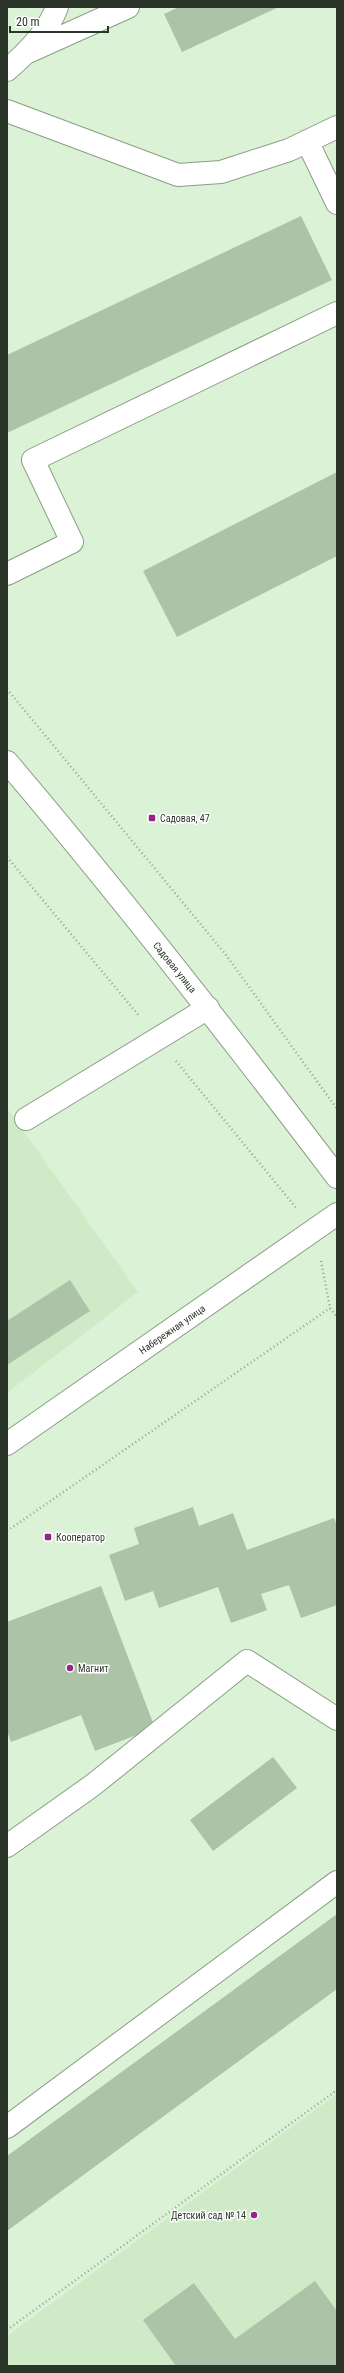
<svg xmlns="http://www.w3.org/2000/svg" width="344" height="2373" font-family="'Roboto Condensed',sans-serif">
<style>
.built{fill:#ceeac7}
.building{fill:#adc3a8}
.lines{fill:none;stroke-linecap:round;stroke-linejoin:round}
.minor-casing{stroke:#8a9f84;stroke-width:24}
.major-casing{stroke:#8a9f84;stroke-width:24}
.path{stroke:#94a690;stroke-width:2.5;stroke-dasharray:1 3;stroke-linecap:butt}
.minor{stroke:#fff;stroke-width:22}
.major{stroke:#fff;stroke-width:22}
.poi-dot{fill:#952584;stroke:#fff;stroke-width:1.5}
.labels{text-anchor:middle;stroke-width:3;stroke-linejoin:round;paint-order:stroke}
.poi-label{font-size:10px;fill:#2c352a;stroke:#fff;text-anchor:start}
.street-label{font-size:10px;fill:#2c352a;stroke:#fff}
</style>
<rect width="100%" height="100%" fill="#dbf2d6"/>
<path class="built" d="M7 1108 138 1292 7 1393Z
M337 2094V2366H7V2336Z"/>
<path class="building" d="M179 7H279L182 52 164 14Z
M301 216 332 280 7 433V355Z
M337 472V556L177 637 143 571Z
M70 1280 90 1311 7 1365V1321Z
M193 1507 199 1526 233 1513 247 1550 334 1518 337 1525V1605L301 1618 289 1585 261 1594 267 1610 231 1623 218 1587 159 1608 153 1591 125 1601 109 1555 139 1544 134 1528Z
M101 1586 155 1728 95 1751 81 1715 11 1742 7 1731V1622Z
M273 1757 297 1788 213 1851 190 1820Z
M337 1914V1989L7 2231V2156Z
M315 2281 337 2311V2366H176L143 2320 194 2283 235 2339Z"/>
<g class="lines">
<g class="minor-casing">
<path id="minor" d="M28 52 128 7
M7 70C27 53 48 32 57 7
M7 111 178 175 221 172 289 150 337 127
M307 141 337 203
M7 574 72 542 33 460 337 313
M26 1119 208 1008
M7 1846 93 1785 247 1661 337 1719
M7 2127 337 1882"/>
</g>
<g class="major-casing">
<path id="major" d="M7 762C122 897 230 1036 337 1177
M7 1444 337 1214"/>
</g>
<path class="path" d="M7 689 226 955 337 1109
M7 857 140 1017
M176 1061 297 1209
M321 1261 330 1308 337 1317
M7 1531 330 1308
M7 2330 337 2090"/>
<use href="#minor" class="minor"/>
<use href="#major" class="major"/>
</g>
<g class="poi-dot">
<rect x="148" y="814" width="8" height="8" rx="2"/>
<rect x="44" y="1533" width="8" height="8" rx="2"/>
<circle cx="70" cy="1668" r="4"/>
<circle cx="254" cy="2215" r="4"/>
</g>
<g class="labels">
<g class="poi-label">
<text x="160" y="822">Садовая, 47</text>
<text x="56" y="1541">Кооператор</text>
<text x="78" y="1672">Магнит</text>
<text x="246" y="2219" text-anchor="end">Детский сад № 14</text>
</g>
<g class="street-label">
<text transform="translate(175 967) rotate(51)" y="4">Садовая улица</text>
<text transform="translate(172 1329) rotate(-35)" y="4">Набережная улица</text>
</g>
</g>
<rect width="344" height="2373" fill="none" stroke="#2c352a" stroke-width="16"/>
<path d="M10 26v6h98v-6" fill="none" stroke="#2c352a" stroke-width="2"/>
<text x="16" y="26" font-size="12" fill="#2c352a" stroke="#ffffff" stroke-width="3" paint-order="stroke">20 m</text>
</svg>
